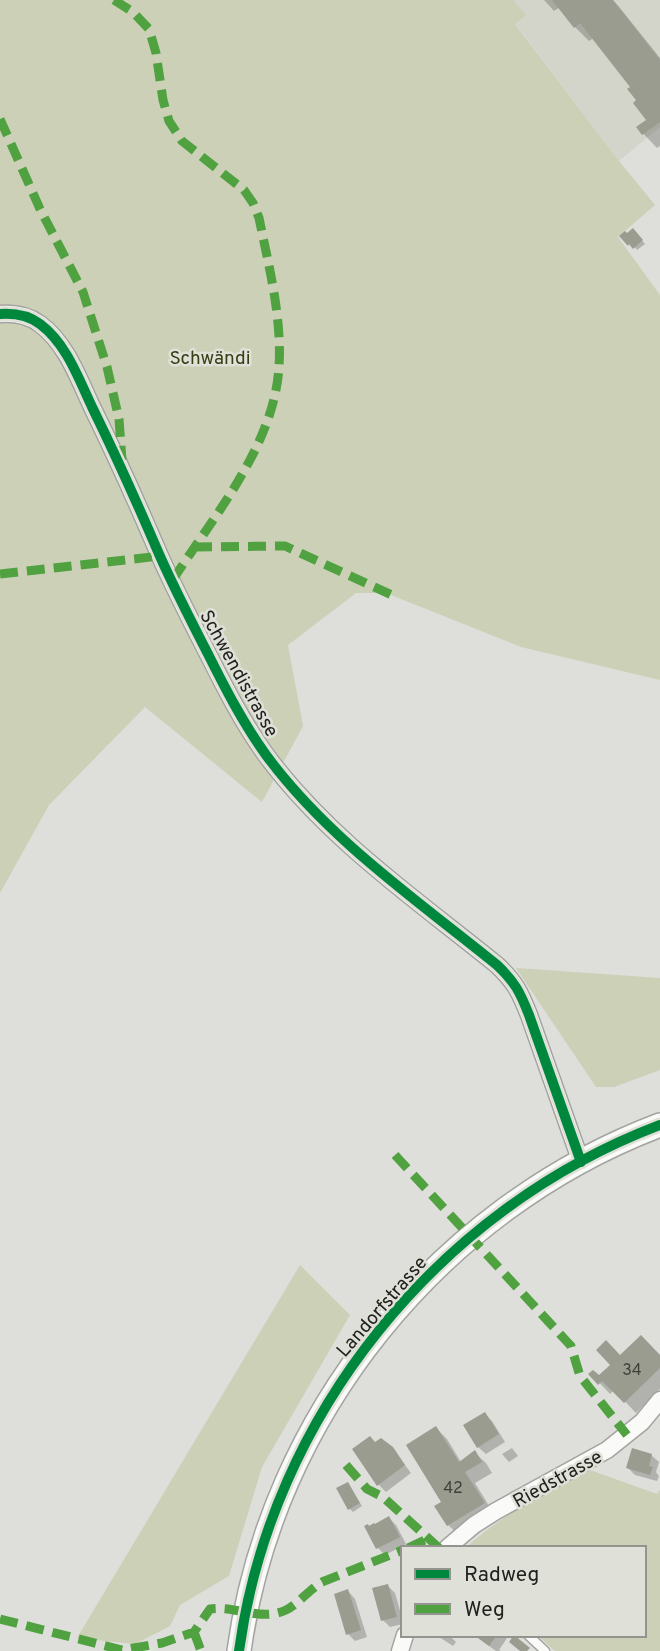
<svg xmlns="http://www.w3.org/2000/svg" width="660" height="1651" font-family="Overpass,sans-serif">
<style>
.built{fill:#d3d5ca}
.green{fill:#ccd0b7}
.shadow{fill:#0003}
.building{fill:#9a9c90}
.lines{fill:none;stroke-linecap:round;stroke-linejoin:round}
.lane-casing{stroke:#a3a3a0;stroke-width:11}
.street-casing{stroke:#a3a3a0;stroke-width:19}
.secondary-casing{stroke:#a3a3a0;stroke-width:26}
.lane{stroke:#fafaf9;stroke-width:8}
.street{stroke:#fafaf9;stroke-width:16}
.secondary{stroke:#fafaf9;stroke-width:23}
.quiet{stroke:#50a241;stroke-width:9;stroke-dasharray:18 9;stroke-linecap:butt}
.cycleway-casing{stroke:#dfe0d8;stroke-width:15}
.cycleway{stroke:#00873e;stroke-width:10}
.labels{text-anchor:middle;stroke-width:5;stroke-linejoin:round;paint-order:stroke}
.number-label{font-size:16px;fill:#3f403a}
.park-label{font-size:19px;fill:#383e12;stroke:#dfe0d8}
.street-label{font-size:19px;fill:#21211e;stroke:#dfe0d8}
</style>
<rect width="100%" height="100%" fill="#dededa"/>
<path class="built" d="M513 0H660V127L619 161 515 23Z"/>
<path class="green" d="M0 0H513L526 15 515 24 619 161 655 205 618 237 660 295V680L521 647 386 593H356L288 645 303 726 262 802 145 707 49 805 0 893Z
M516 968 660 978V1070L614 1087H596Z
M300 1265 350 1315 262 1467 229 1576 180 1605 170 1626 135 1644 77 1638Z
M590 1470 657 1494 660 1490V1651H555L537 1635H644V1548H466C501 1514 547 1493 590 1470Z"/>
<path class="shadow" d="M544 0H613L620 8 660 58V146L657 148 638 128 648 120 633 88 594 38 589 41 575 27 560 7 554 11Z
M633 230 645 244 637 250 634 246 632 247 622 236H627Z
M620 1357H660V1389L636 1413 614 1390 610 1394 591 1374 599 1378Z
M485 1414 492 1421 505 1442 486 1454 478 1447Z
M436 1428 447 1439 461 1462 475 1453 486 1463 492 1473 475 1483 494 1514 459 1535 448 1525Z
M376 1444 399 1457 411 1473 386 1492 379 1485Z
M512 1448 518 1456 509 1462 502 1454Z
M651 1455 659 1462 656 1472 659 1476 657 1481 635 1475 628 1468Z
M348 1484 362 1506 353 1512 350 1509Z
M389 1518 396 1525 406 1544 385 1555 378 1548 366 1526 369 1528Z
M388 1586 395 1593 403 1621V1624L390 1627 383 1620Z
M348 1591 355 1599 367 1637 355 1641 348 1634Z
M452 1635 451 1637 456 1642 453 1646 436 1635Z
M474 1635H509L499 1650 501 1651H496Z"/>
<path class="building" d="M552 0H613L660 60V122L642 135 636 127 646 120 633 103 636 100 627 89 630 87 580 23 574 28Z
M633 228 643 240 633 249 629 244 628 246 619 236 625 231 627 233Z
M641 1335 660 1355V1368L624 1403 602 1381 598 1385 588 1374 593 1370 599 1375 610 1365 596 1350 606 1340 620 1355Z
M485 1412 499 1434 477 1448 463 1425Z
M436 1426 459 1462 475 1450 482 1462 465 1472 485 1503 447 1526 434 1506 441 1502 406 1445Z
M370 1436 375 1442 381 1438 393 1447 405 1465 377 1486 352 1449Z
M632 1448 652 1454 649 1466 653 1467 650 1475 626 1468Z
M348 1482 360 1503 348 1510 336 1488Z
M389 1516 400 1537 376 1549 364 1526 368 1524 369 1526 374 1523 375 1524Z
M388 1584 397 1617 381 1621 372 1588Z
M348 1589 361 1630 346 1635 334 1594Z
M474 1635H497L489 1646Z
M514 1635 530 1648 527 1651H520L509 1642Z"/>
<g class="lines">
<g class="lane-casing">
<path id="lane" d="M528 1635 545 1651"/>
</g>
<g class="street-casing">
<path id="street" d="M0 314C14 313 28 315 40 324 67 344 79 380 93 409 116 456 138 505 159 554 174 588 191 621 208 654 225 688 243 723 266 755 328 839 417 900 497 965 515 982 520 992 529 1015L581 1162
M447 1548 474 1525 496 1511 607 1450 642 1422 660 1400
M400 1651 405 1635"/>
</g>
<g class="secondary-casing">
<path id="secondary" d="M239 1651C271 1416 438 1209 660 1125"/>
</g>
<use href="#lane" class="lane"/>
<use href="#street" class="street"/>
<use href="#secondary" class="secondary"/>
<path class="quiet" d="M114 0 133 12 149 29 156 53 163 100 169 121 182 141 244 190 253 203 259 218C269 267 282 317 279 367 274 446 213 517 172 581
M0 119 40 209 83 292 107 367 119 419 122 460
M194 547 285 546 394 596
M0 574 160 556
M395 1155 571 1346 580 1376 627 1435
M346 1465 367 1489 383 1497 439 1548
M408 1548 429 1538
M0 1619 122 1650 162 1643 194 1632 210 1609C236 1605 261 1622 286 1610 298 1604 309 1590 322 1582L403 1550
M194 1632 201 1651"/>
<g class="cycleway-casing">
<path id="cycleway" d="M0 314C14 313 28 315 40 324 67 344 79 380 93 409 116 456 138 505 159 554 174 588 191 621 208 654 225 688 243 723 266 755 328 839 417 900 497 965 515 982 520 992 529 1015L581 1162
M239 1651C271 1416 438 1209 660 1125"/>
</g>
<use href="#cycleway" class="cycleway"/>
</g>
<g class="labels">
<g class="number-label">
<text x="632" y="1375">34</text>
<text x="453" y="1493">42</text>
</g>
<g class="park-label">
<text x="210" y="364">Schwändi</text>
</g>
<g class="street-label">
<text transform="translate(240 673) rotate(61)" y="7">Schwendistrasse</text>
<text transform="translate(381 1306) rotate(-49)" y="7">Landorfstrasse</text>
<text transform="translate(557 1478) rotate(-29)" y="7">Riedstrasse</text>
</g>
</g>
<rect x="401" y="1546" width="245" height="91" fill="#dfe0d8" stroke="#93948e" stroke-width="2"/>
<rect x="415" y="1569" width="35" height="10" fill="#00873e" stroke="#93948e" stroke-width="2"/>
<text x="464" y="1581" font-size="21" fill="#21211e">Radweg</text>
<rect x="415" y="1604" width="35" height="10" fill="#50a241" stroke="#93948e" stroke-width="2"/>
<text x="464" y="1616" font-size="21" fill="#21211e">Weg</text>
</svg>
